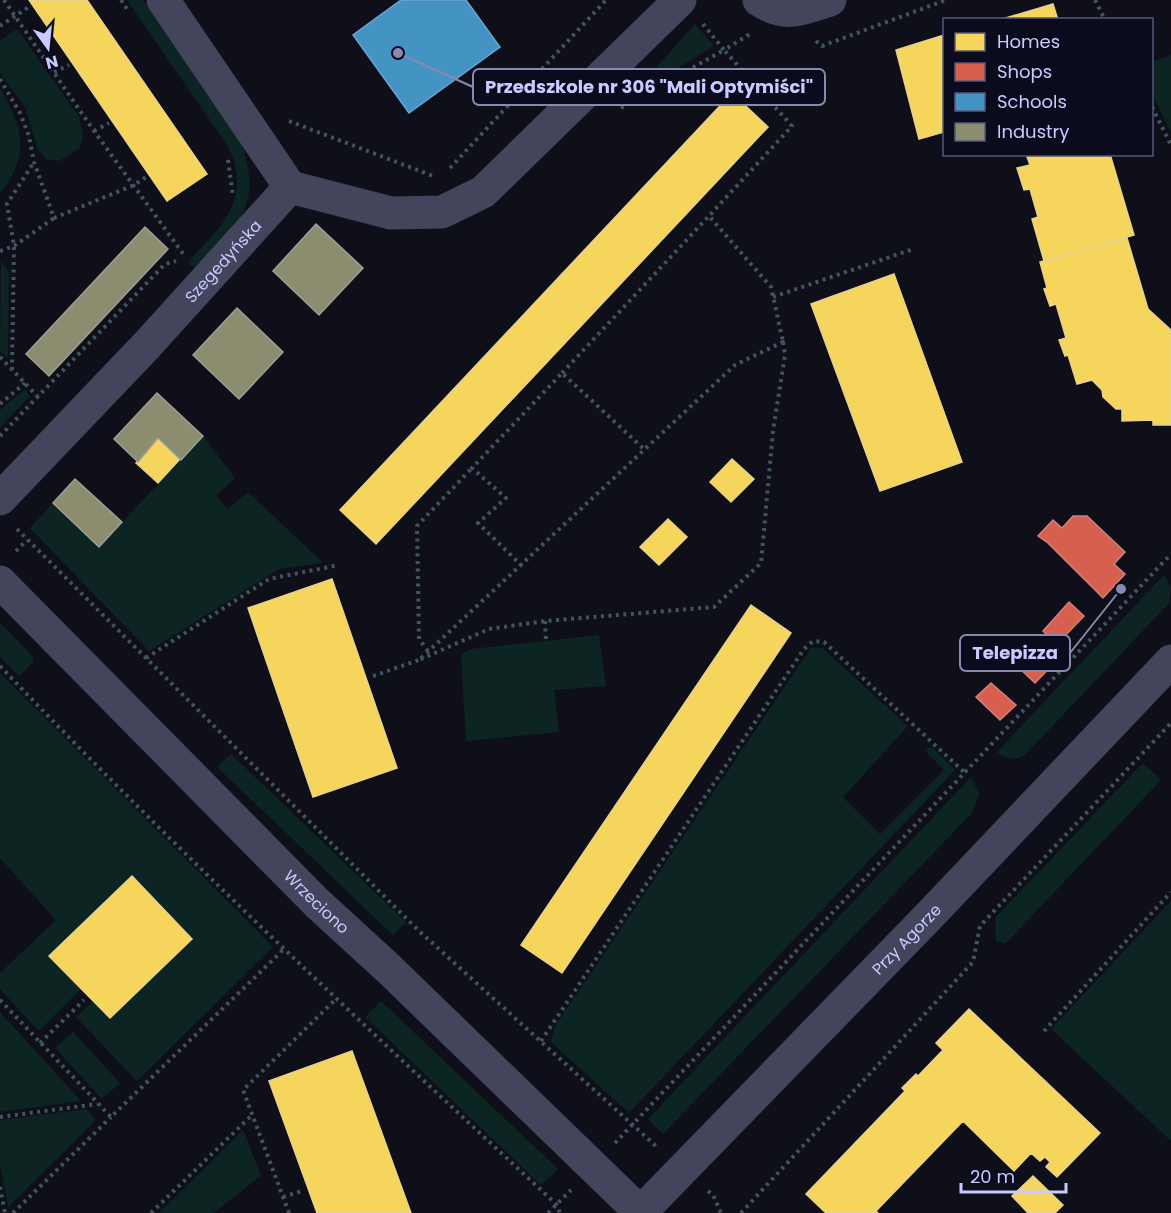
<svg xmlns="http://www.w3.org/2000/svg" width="1171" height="1213" font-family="Poppins,sans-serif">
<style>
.green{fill:#0d2522}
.homes{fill:#f6d55c;stroke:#e8d28d;stroke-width:1.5}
.shops{fill:#d6604d;stroke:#d28082;stroke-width:1.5}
.schools{fill:#4393c3;stroke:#6ba4d5;stroke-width:1.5}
.industry{fill:#8c8c6e;stroke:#9e9f9a;stroke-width:1.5}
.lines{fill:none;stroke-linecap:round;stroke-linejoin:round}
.path{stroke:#42555e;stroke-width:4;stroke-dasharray:3 4.5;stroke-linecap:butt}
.minor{stroke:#42455b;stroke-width:33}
.labels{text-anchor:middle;stroke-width:6;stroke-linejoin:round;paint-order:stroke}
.street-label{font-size:16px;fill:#c8cbff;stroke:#0b0b1e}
.leader{fill:none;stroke:#8789af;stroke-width:2}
.callout-dot{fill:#8789af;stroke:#0b0b1e;stroke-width:2}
.callout{fill:#0b0b1e;stroke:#8789af;stroke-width:2}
.callout-label{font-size:18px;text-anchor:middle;font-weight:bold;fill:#c8cbff}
</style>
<rect width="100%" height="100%" fill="#0f0f1a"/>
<path class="green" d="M127 0H143L242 145C263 209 236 225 198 271L188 262C222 226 252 200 229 148Z
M695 24 714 46 631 96Z
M17 29 79 117 83 134 80 148 59 161 46 159 38 150 25 107 0 73V41Z
M1171 55V132L1152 94V62Z
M0 88C23 127 31 155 0 193Z
M1 261 9 272 8 359 0 351Z
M25 389 30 396 0 428V410Z
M203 436 235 478 216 496 228 509 248 492 323 563 279 569 149 651 30 528 53 503 100 546Z
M1164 575 1171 587 1169 603 1025 755C1015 761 1005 759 997 752Z
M0 622 33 657V662L19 676 0 657Z
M599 635 606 686 554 690 559 732 466 741 461 654 471 649Z
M811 648H822L908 726 843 797 880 834 944 770 924 750 932 747 955 770 629 1113 551 1042 555 1026Z
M0 673 273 947 137 1081 76 1017 93 1001 110 1018 192 939 132 876 50 956 81 989 39 1031 0 989V973L56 920 0 858Z
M231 754 406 922 393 935 217 767Z
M1143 763 1161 780 1005 944 996 941 995 918Z
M971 777 979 794 972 813 663 1134 648 1119Z
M1171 901V1141L1051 1029Z
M381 1001 558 1169 541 1185 365 1017Z
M0 1012 81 1101 0 1112Z
M73 1032 120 1083 102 1099 55 1048Z
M86 1109 96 1120 8 1207 0 1164V1120Z
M243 1130 261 1176 213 1213H159Z"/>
<path class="homes" d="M29 0H87L207 174 167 201Z
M1053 4 1058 20H999Z
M944 35V132L919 139 896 50Z
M732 93 768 127 376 544 340 510Z
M1026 154H1110L1134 235 1044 261 1032 219 1038 217 1030 189 1024 190 1017 168 1030 165Z
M1127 238 1148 309 1171 330V425H1153V420L1122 421V409H1116L1103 397 1102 390 1092 380 1077 384 1068 355 1065 356 1059 340 1066 338 1056 304 1050 306 1044 289 1047 288 1040 262Z
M894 274 962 462 880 491 811 304Z
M158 438 180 459 158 483 136 463Z
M732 459 754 479 731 502 710 482Z
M668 519 687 537 659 565 640 547Z
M332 579 397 768 313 797 248 608Z
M751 605 791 633 562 973 521 945Z
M132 876 192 939 110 1018 49 956Z
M969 1009 1100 1133 1057 1177 1046 1167 1050 1162 1045 1157 1040 1161 1031 1153 1014 1171 963 1121 876 1211 878 1213H826L806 1194 905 1091 902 1088 916 1074 918 1076 943 1050 936 1043Z
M352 1051 411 1213H317L269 1081Z
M1033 1176 1063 1205 1055 1213H1028L1012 1196Z"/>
<path class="shops" d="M1073 516H1087L1125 552 1114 564 1125 574 1103 598 1048 543 1038 536 1053 520 1062 528Z
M1069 602 1084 616 1057 644 1065 652 1035 683 1016 665 1046 634 1043 631Z
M991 683 1016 705 1000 720 976 697Z"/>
<path class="schools" d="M401 0H466L500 47 409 113 353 35Z"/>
<path class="industry" d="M316 224 363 268 319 315 273 271Z
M145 227 168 249 49 376 26 354Z
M237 308 283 352 239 399 193 355Z
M157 393 203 436 181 460 158 438 138 462 114 439Z
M75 479 122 522 99 547 53 503Z"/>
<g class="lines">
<path class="path" d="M4 0 94 131 184 255
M121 0 129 12
M1095 0 1105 20
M703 24 724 50 750 34
M0 26 29 7
M816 41 822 46 946 0
M54 72 69 65
M0 79 20 113 29 136 34 162 54 218 134 185 146 177
M1152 107 1171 145
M621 108 724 50 792 126 709 216
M289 121 433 176
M94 131 109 123
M228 160 233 196
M450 168 606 0
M0 251 14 246 54 218
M773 297 913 249
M783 342 785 355 773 431 761 563 714 607 545 621 489 629 419 660 735 365Z
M0 357 38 397
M12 370 14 246 7 204 34 162
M562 373 709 216 771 287 783 342
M0 404 25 383
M0 436 165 264 176 261
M17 529 418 930 657 1147
M16 551 27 540
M522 566 478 523 506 498 472 468 562 373 645 450
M545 621 546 641
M428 651 419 639 417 526 472 468
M146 658 269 579 339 565
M0 666C178 853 367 1028 556 1204L560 1213
M373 676 419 660
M0 1000 111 1117 284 949
M1044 1031 1171 892
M541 1041 804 649 813 641 824 642 964 772
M40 1043 84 1000
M0 1117 97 1104
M615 1143 1171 554
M0 1187 5 1213
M708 1191 713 1195 721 1213
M283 1197 302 1191
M13 1213 111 1117
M151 1213 252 1115
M289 1213 243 1090 336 999
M548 1213 571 1190
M741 1213 973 962 980 926 1171 723"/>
<g class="minor">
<path d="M163 0 290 187"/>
<path d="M759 0C785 18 802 9 830 0"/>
<path d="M290 187 391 213 442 212 483 192 680 0"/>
<path id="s1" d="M0 499 147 345 290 187"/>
<path id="s2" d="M0 582 317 903 389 969 641 1213"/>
<path id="s3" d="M640 1213 928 917 1171 661"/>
</g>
</g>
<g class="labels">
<g class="street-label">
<text dy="6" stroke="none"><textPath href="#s1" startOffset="326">Szegedyńska</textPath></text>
<text dy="6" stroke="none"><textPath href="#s2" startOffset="450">Wrzeciono</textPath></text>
<text dy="6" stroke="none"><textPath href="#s3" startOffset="382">Przy Agorze</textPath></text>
</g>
</g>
<path class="leader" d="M398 53L473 87M1121 589L1070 653"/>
<g class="callout-dot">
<circle cx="398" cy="53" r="6"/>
<circle cx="1121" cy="589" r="6"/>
</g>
<g class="callout">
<rect x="473" y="69" width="352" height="36" rx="6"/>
<rect x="960" y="635" width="110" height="36" rx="6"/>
</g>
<g class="callout-label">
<text x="649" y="93">Przedszkole nr 306 "Mali Optymiści"</text>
<text x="1015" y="659">Telepizza</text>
</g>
<rect x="943" y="18" width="210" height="138" fill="#0b0b1e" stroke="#575878" stroke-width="1.5"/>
<rect x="955" y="33" width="30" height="18" fill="#f6d55c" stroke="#575878" stroke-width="1.5"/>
<text x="997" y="48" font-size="18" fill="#c8cbff">Homes</text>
<rect x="955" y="63" width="30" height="18" fill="#d6604d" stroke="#575878" stroke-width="1.5"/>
<text x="997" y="78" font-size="18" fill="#c8cbff">Shops</text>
<rect x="955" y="93" width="30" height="18" fill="#4393c3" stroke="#575878" stroke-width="1.5"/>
<text x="997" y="108" font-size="18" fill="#c8cbff">Schools</text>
<rect x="955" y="123" width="30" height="18" fill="#8c8c6e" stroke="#575878" stroke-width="1.5"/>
<text x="997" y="138" font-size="18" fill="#c8cbff">Industry</text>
<g transform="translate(48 48) rotate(165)" stroke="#0b0b1e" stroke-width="4.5" paint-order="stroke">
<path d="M0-4.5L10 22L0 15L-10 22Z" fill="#c8cbff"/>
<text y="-9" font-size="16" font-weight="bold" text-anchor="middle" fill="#c8cbff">N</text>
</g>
<path d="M961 1183v9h105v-9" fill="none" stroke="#c8cbff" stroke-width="3"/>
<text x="970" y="1183" font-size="18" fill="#c8cbff" stroke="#0b0b1e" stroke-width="4.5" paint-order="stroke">20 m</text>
</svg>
